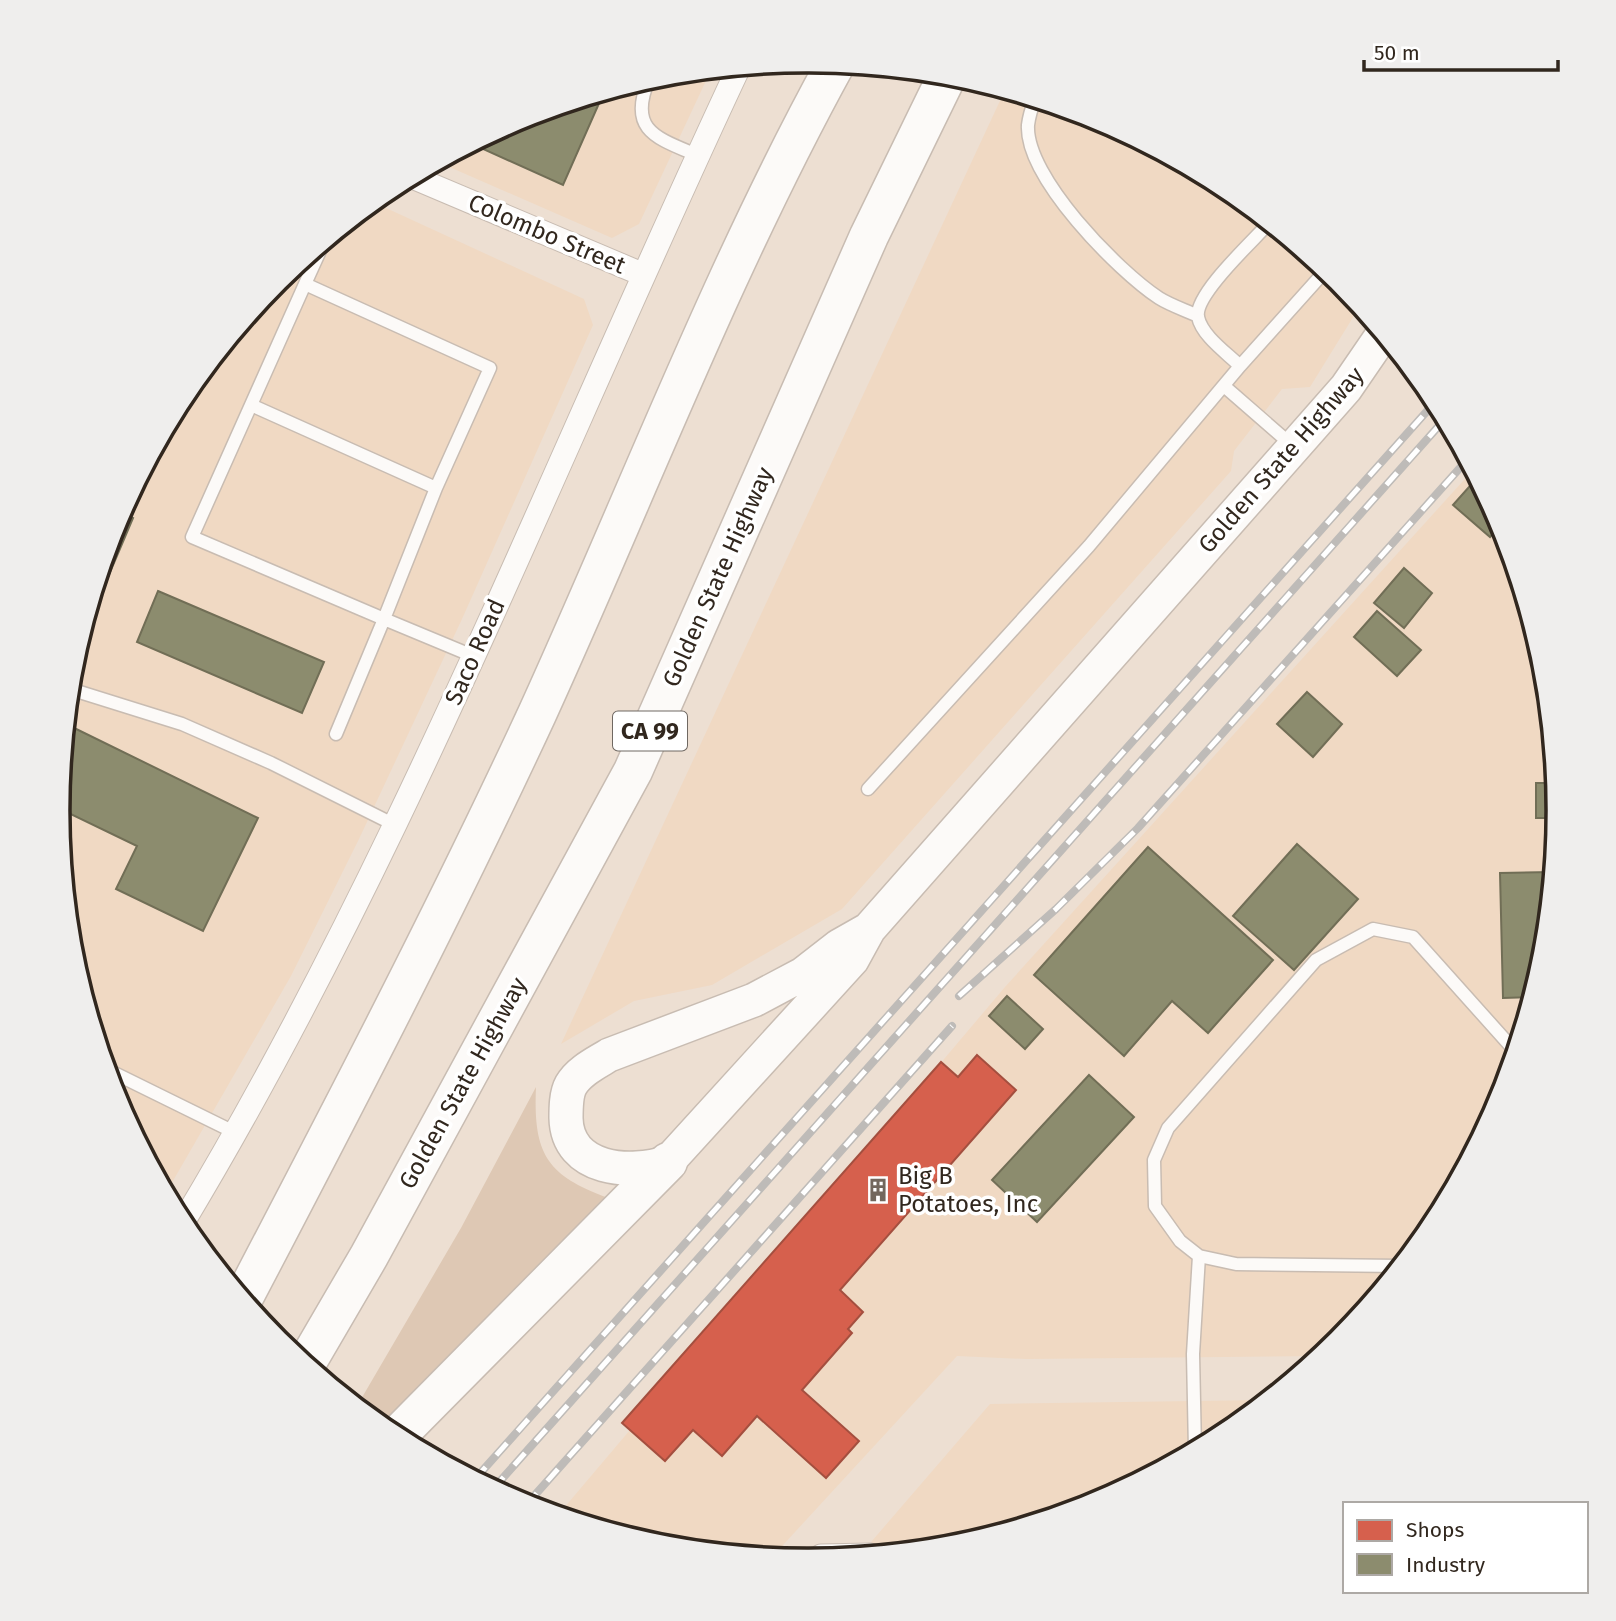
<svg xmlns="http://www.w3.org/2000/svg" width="1616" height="1621" font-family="'Fira Sans',sans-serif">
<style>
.built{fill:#f0d9c3}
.green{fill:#dec8b4}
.shops{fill:#d6604d;stroke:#a44f3f;stroke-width:2}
.industry{fill:#8c8c6e;stroke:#716e56;stroke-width:2}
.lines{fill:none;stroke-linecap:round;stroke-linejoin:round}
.service-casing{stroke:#c8bcb2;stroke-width:15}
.minor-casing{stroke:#c8bcb2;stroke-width:25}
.secondary-casing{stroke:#c8bcb2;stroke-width:36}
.motorway-casing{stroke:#c8bcb2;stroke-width:41}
.service{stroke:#fcfaf8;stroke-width:12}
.minor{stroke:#fcfaf8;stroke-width:23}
.secondary{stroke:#fcfaf8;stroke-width:33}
.motorway{stroke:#fcfaf8;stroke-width:38}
.rail-casing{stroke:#bebbb8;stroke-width:8}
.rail{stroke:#fff;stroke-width:5;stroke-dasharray:16;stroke-linecap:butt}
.labels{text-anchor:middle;stroke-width:7;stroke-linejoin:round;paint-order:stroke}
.shield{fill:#fff;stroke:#6f6862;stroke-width:2}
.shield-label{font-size:23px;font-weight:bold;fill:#31271e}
.street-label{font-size:24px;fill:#31271e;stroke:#fff}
.poi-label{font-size:24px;fill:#31271e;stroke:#fff;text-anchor:start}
.rim{fill:none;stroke:#31271e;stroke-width:3.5}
</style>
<rect width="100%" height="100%" fill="#eddfd2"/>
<path class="built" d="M711 70 639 224 612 238 438 162 521 117 662 75Z
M1005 90 1095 118 1225 187 1339 280 1360 306 1310 387 1282 389 1234 451 1231 471 842 909 712 985 634 1001 561 1044Z
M373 202 584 299 593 325 462 619 359 839 291 976 166 1193 115 1097 72 956 58 810 72 664 115 523 184 393 278 280Z
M1473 470 1501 524 1544 665 1558 811 1544 957 1501 1098 1432 1228 1338 1341 1320 1356 1026 1359 957 1356 772 1557 661 1546 558 1515 1005 987Z
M1266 1400 1224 1435 1095 1504 954 1546 859 1556 990 1404Z"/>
<path class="green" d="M536 1087C533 1155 547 1176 611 1199L380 1426 357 1406 461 1228Z"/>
<path class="shops" d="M977 1055 1016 1090 840 1290 863 1312 848 1329 852 1333 802 1390 859 1441 826 1478 757 1416 722 1456 693 1430 665 1461 622 1423 941 1062 958 1077Z"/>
<path class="industry" d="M604 92 563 185 472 144 521 117Z
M1179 162 1213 181 1206 188Z
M1477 478 1501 524 1490 537 1453 505Z
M121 513 133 518 100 596 94 593Z
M1404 568 1432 593 1404 628 1374 603Z
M158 591 324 662 302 713 137 642Z
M1377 611 1421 650 1397 676 1354 637Z
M85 623 93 626 72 680V664Z
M1307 692 1342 724 1313 757 1277 724Z
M66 724 258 818 203 931 116 889 137 846 58 808Z
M1536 783H1555L1558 818H1536Z
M1297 844 1358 899 1294 970 1233 916Z
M1148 847 1273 960 1208 1033 1172 1001 1124 1056 1034 975Z
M1552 872 1544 957 1532 997 1503 998 1500 873Z
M1007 996 1043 1029 1025 1049 989 1016Z
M1089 1075 1134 1117 1037 1222 992 1180Z"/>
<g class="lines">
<g class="service-casing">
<path id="service" d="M649 79C627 131 657 138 699 156
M1035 99C1032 107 1029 117 1028 125 1025 177 1118 271 1159 298 1170 305 1185 310 1198 316
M305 284 324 242
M1240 366C1227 353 1202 336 1198 317 1194 295 1253 241 1269 223
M1224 386 1294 447
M251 405 436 488
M70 689 182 724 271 763 393 824
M336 734 384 619 192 537 305 284 490 368 436 488 384 619 473 656
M868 789 1089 546 1240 366 1326 270
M106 1069 234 1132
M1400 1266 1236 1264 1199 1256 1180 1241 1155 1206 1154 1160 1168 1128 1316 960 1373 929 1413 937 1515 1051
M1195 1450 1193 1354 1199 1256"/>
</g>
<g class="minor-casing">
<path id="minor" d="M410 176 644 275
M182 1224C403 857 557 454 739 67
M817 1560 821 1556 870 1555"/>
</g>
<g class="secondary-casing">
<path id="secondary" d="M869 929 839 946 803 974 754 1000 609 1055C596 1063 579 1071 571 1085 566 1094 566 1108 566 1118 567 1171 631 1175 668 1162L852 960 869 929 1346 388 1383 334"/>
</g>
<g class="motorway-casing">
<path id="motorway" d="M243 1299C344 1106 445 912 537 714 636 497 721 272 836 63
M306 1364 369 1256 633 771 869 236 948 74
M396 1437 668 1162"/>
</g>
<use href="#service" class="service"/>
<use href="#minor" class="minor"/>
<use href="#secondary" class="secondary"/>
<use href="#motorway" class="motorway"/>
<g class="rail-casing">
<path id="rail" d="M959 996 1056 909 1138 828 1467 460
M475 1479 1436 401
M493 1489 1445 419
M526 1505 952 1026"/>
</g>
<use href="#rail" class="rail"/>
</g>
<defs>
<g id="building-bare" transform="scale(1.89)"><path d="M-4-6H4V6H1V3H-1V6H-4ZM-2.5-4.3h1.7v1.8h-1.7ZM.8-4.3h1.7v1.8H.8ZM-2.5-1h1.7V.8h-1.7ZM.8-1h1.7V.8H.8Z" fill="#73675d" stroke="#fff" stroke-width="2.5" paint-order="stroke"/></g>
</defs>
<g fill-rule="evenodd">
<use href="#building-bare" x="878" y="1190"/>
</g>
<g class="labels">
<rect class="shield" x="613" y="711.5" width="74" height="39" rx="5"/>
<g class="shield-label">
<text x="650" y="739">CA 99</text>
</g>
<g class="street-label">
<text transform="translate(547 234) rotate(23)" y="8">Colombo Street</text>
<text transform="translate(1281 460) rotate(-49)" y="8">Golden State Highway</text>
<text transform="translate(718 577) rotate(-66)" y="8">Golden State Highway</text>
<text transform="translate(475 652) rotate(-66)" y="8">Saco Road</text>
<text transform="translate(463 1083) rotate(-61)" y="8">Golden State Highway</text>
</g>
<g class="poi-label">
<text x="898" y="1184">Big B<tspan x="898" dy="28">Potatoes, Inc</tspan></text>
</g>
</g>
<path d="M0 0H1616V1621H0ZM807 73H809A737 737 0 0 1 1546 810V811A737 737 0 0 1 809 1548H807A737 737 0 0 1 70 811V810A737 737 0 0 1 807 73Z" fill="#efeeed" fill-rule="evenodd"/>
<path class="rim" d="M807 73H809A737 737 0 0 1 1546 810V811A737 737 0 0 1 809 1548H807A737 737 0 0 1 70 811V810A737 737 0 0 1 807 73Z"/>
<rect x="1343" y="1502" width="245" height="91" fill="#ffffff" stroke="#ada9a5" stroke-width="2"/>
<rect x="1357" y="1520" width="35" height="21" fill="#d6604d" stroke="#ada9a5" stroke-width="2"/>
<text x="1406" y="1537" font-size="21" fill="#31271e">Shops</text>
<rect x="1357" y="1554" width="35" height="21" fill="#8c8c6e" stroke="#ada9a5" stroke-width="2"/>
<text x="1406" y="1572" font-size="21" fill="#31271e">Industry</text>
<path d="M1364 60v10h194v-10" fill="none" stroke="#31271e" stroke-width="3.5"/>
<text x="1374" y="60" font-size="21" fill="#31271e" stroke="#ffffff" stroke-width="5" paint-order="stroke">50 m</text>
</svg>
